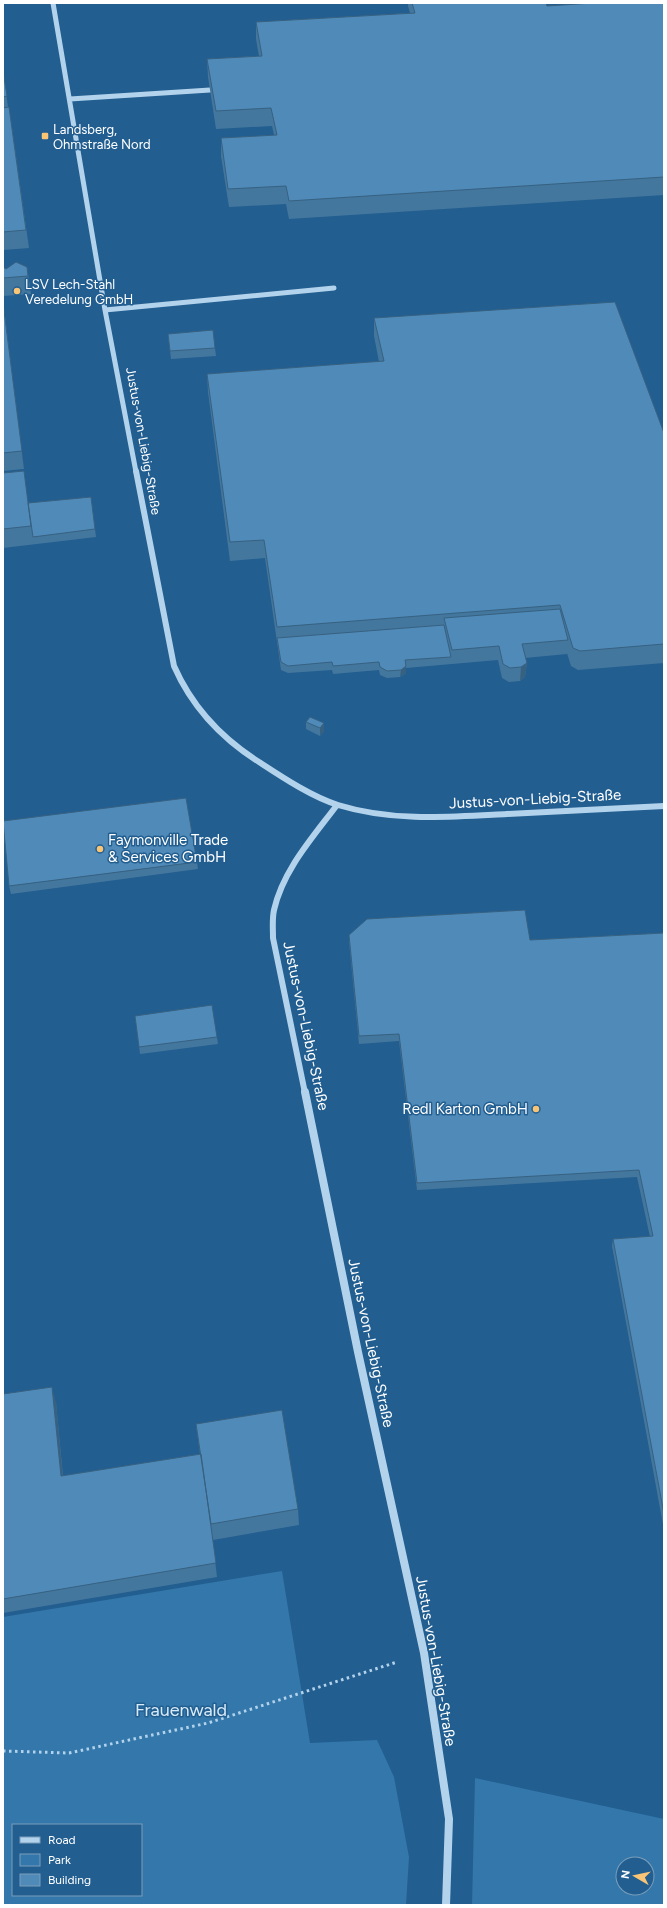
<svg xmlns="http://www.w3.org/2000/svg" width="667" height="1908" font-family="Figtree,sans-serif">
<style>
.green{fill:#3377ab;fill-rule:evenodd}
.lines{fill:none;stroke-linecap:round;stroke-linejoin:round}
.path{stroke:#b3d3ec;stroke-width:3;stroke-dasharray:2.5 3.5;stroke-linecap:butt}
.minor-far2{stroke:#b3d3ec;stroke-width:5}
.minor-far1{stroke:#b3d3ec;stroke-width:6}
.minor{stroke:#b3d3ec;stroke-width:8}
.wall{fill:#44779e}
.shaded-wall{fill:#376181}
.building{fill:#4f8ab8;stroke:#376181}
.poi-dot{fill:#f8c475;stroke:#225e90;stroke-width:1.5}
.labels{text-anchor:middle;stroke-width:3;stroke-linejoin:round;paint-order:stroke}
.far-poi-label{font-size:13px;fill:#fff;stroke:#225e90;text-anchor:start}
.far-street-label{font-size:13px;fill:#fff;stroke:#225e90}
.street-label{font-size:15px;fill:#fff;stroke:#225e90}
.poi-label{font-size:15px;fill:#fff;stroke:#225e90;text-anchor:start}
.near-park-label{font-size:18px;fill:#d8ebf9;stroke:#225e90}
</style>
<rect width="100%" height="100%" fill="#225e90"/>
<path class="green" d="M282 1571 310 1743 377 1740 394 1777 409 1857 406 1905H3V1617ZM13 1825H141V1895H13Z
M475 1778 664 1819V1905H472ZM623 1864H647V1888H623Z"/>
<g class="lines">
<path class="path" d="M3 1751 69 1753 208 1723 397 1662"/>
<path class="minor-far2" d="M53 3 105 310 136 472
M70 99 210 90
M105 310 334 288"/>
<path class="minor-far1" d="M136 471 174 666C192 707 221 738 259 762 282 777 312 797 338 805 393 822 450 817 507 814 559 811 612 809 664 806
M305 1093 273 938C273 929 272 919 274 910 283 870 313 837 337 805"/>
<path class="minor" d="M305 1092 358 1352 424 1653 449 1819 446 1905"/>
</g>
<path class="wall" d="M408 3H546L547 6 664 3V195L289 219 286 204 229 207 221 156V138L274 135 272 126 216 129 208 77 207 59 259 56 256 39V22L410 13 408 6Z
M3 71 8 107H9L29 248 3 250Z
M3 267 6 269 27 267 31 294 3 296Z
M3 300 24 469 3 471Z
M374 318 664 433V663L578 670 571 666 567 653V654L525 658 527 663 525 677 520 681 509 682 502 678 498 660 406 668V673L400 677 387 678 380 675 379 670 333 674 332 670 288 673 281 670 265 558 230 561 208 392 207 374 379 362 374 336Z
M168 334 215 348 216 356 171 359Z
M3 473 28 503 95 529 96 537 3 548Z
M306 722 324 723V731L320 736 306 729Z
M197 862 198 869 11 894 9 886Z
M664 933V1530L612 1246 613 1239 650 1237 637 1177 417 1190 399 1041 359 1044 349 942V935L530 940Z
M135 1016 217 1037 218 1044 140 1054Z
M3 1394 56 1402 63 1476 200 1454 196 1424 298 1509 299 1525 213 1540 212 1534 217 1577 3 1613Z"/>
<path class="shaded-wall" d="M3 300 24 469 22 451Z
M527 663 525 677 520 681 521 667Z
M406 666V673L400 677 401 670Z
M324 723V731L320 736V728Z
M52 1387 56 1402 64 1491 61 1476Z"/>
<path class="building" d="M412 3H546L547 6 593 3H664V177L289 201 286 186 228 189 221 138 277 135 271 108 216 111 207 59 262 56 256 22 415 13Z
M3 71 7 96 3 97Z
M9 107 26 230 3 232V108Z
M16 262 27 267 28 276 3 278V267L6 269Z
M615 302 664 433V644L580 651 573 648 560 605 277 627 264 540 230 542 207 374 384 361 374 318Z
M3 303 22 451 3 453Z
M213 330 215 348 170 351 168 334Z
M24 471 31 526 3 529V473Z
M91 497 95 529 33 537 28 503Z
M560 609 568 640 522 644 527 663 521 667 510 668 503 664 499 646 452 650 444 618Z
M444 625 451 657 405 660 406 666 401 670 387 671 380 667 379 662 333 666 332 662 288 666 281 662 277 638Z
M310 717 324 723 320 728 306 722Z
M186 798 197 862 9 886 3 821Z
M525 910 530 940 664 933V1514L613 1239 653 1236 639 1170 417 1183 399 1034 359 1036 349 935 367 919Z
M212 1005 217 1037 139 1047 135 1016Z
M52 1387 61 1476 201 1454 216 1563 3 1599V1394Z
M282 1410 298 1509 211 1524 196 1424Z"/>
<g class="poi-dot">
<rect x="41" y="132" width="8" height="8" rx="2"/>
<circle cx="17" cy="291" r="4"/>
<circle cx="100" cy="849" r="4"/>
<circle cx="536" cy="1109" r="4"/>
</g>
<g class="labels">
<g class="far-poi-label">
<text x="53" y="134">Landsberg,<tspan x="53" dy="15">Ohmstraße Nord</tspan></text>
<text x="25" y="289">LSV Lech-Stahl<tspan x="25" dy="15">Veredelung GmbH</tspan></text>
</g>
<g class="far-street-label">
<text transform="translate(144 441) rotate(80)" y="5">Justus-von-Liebig-Straße</text>
</g>
<g class="street-label">
<text transform="translate(535 799) rotate(-3)" y="5">Justus-von-Liebig-Straße</text>
<text transform="translate(306 1026) rotate(78)" y="5">Justus-von-Liebig-Straße</text>
<text transform="translate(371 1343) rotate(78)" y="5">Justus-von-Liebig-Straße</text>
<text transform="translate(436 1661) rotate(80)" y="5">Justus-von-Liebig-Straße</text>
</g>
<g class="poi-label">
<text x="108" y="845">Faymonville Trade<tspan x="108" dy="17">&amp; Services GmbH</tspan></text>
<text x="528" y="1114" text-anchor="end">Redl Karton GmbH</text>
</g>
<g class="near-park-label">
<text x="181" y="1716">Frauenwald</text>
</g>
</g>
<rect width="667" height="1908" fill="none" stroke="#ffffff" stroke-width="8"/>
<rect x="12" y="1824" width="130" height="72" fill="#225e90" stroke="#7a9ebc"/>
<rect x="20" y="1837" width="20" height="6" fill="#b3d3ec" stroke="#7a9ebc"/>
<text x="48" y="1844" font-size="12" fill="#ffffff">Road</text>
<rect x="20" y="1854" width="20" height="12" fill="#3377ab" stroke="#7a9ebc"/>
<text x="48" y="1864" font-size="12" fill="#ffffff">Park</text>
<rect x="20" y="1874" width="20" height="12" fill="#4f8ab8" stroke="#7a9ebc"/>
<text x="48" y="1884" font-size="12" fill="#ffffff">Building</text>
<g transform="translate(635 1876) rotate(279)"><circle r="19" fill="#225e90" stroke="#7a9ebc"/>
<path d="M0-3L7 15L0 10L-7 15Z" fill="#f8c475"/>
<text y="-6" font-size="11" font-weight="bold" text-anchor="middle" fill="#ffffff">N</text>
</g>
</svg>
